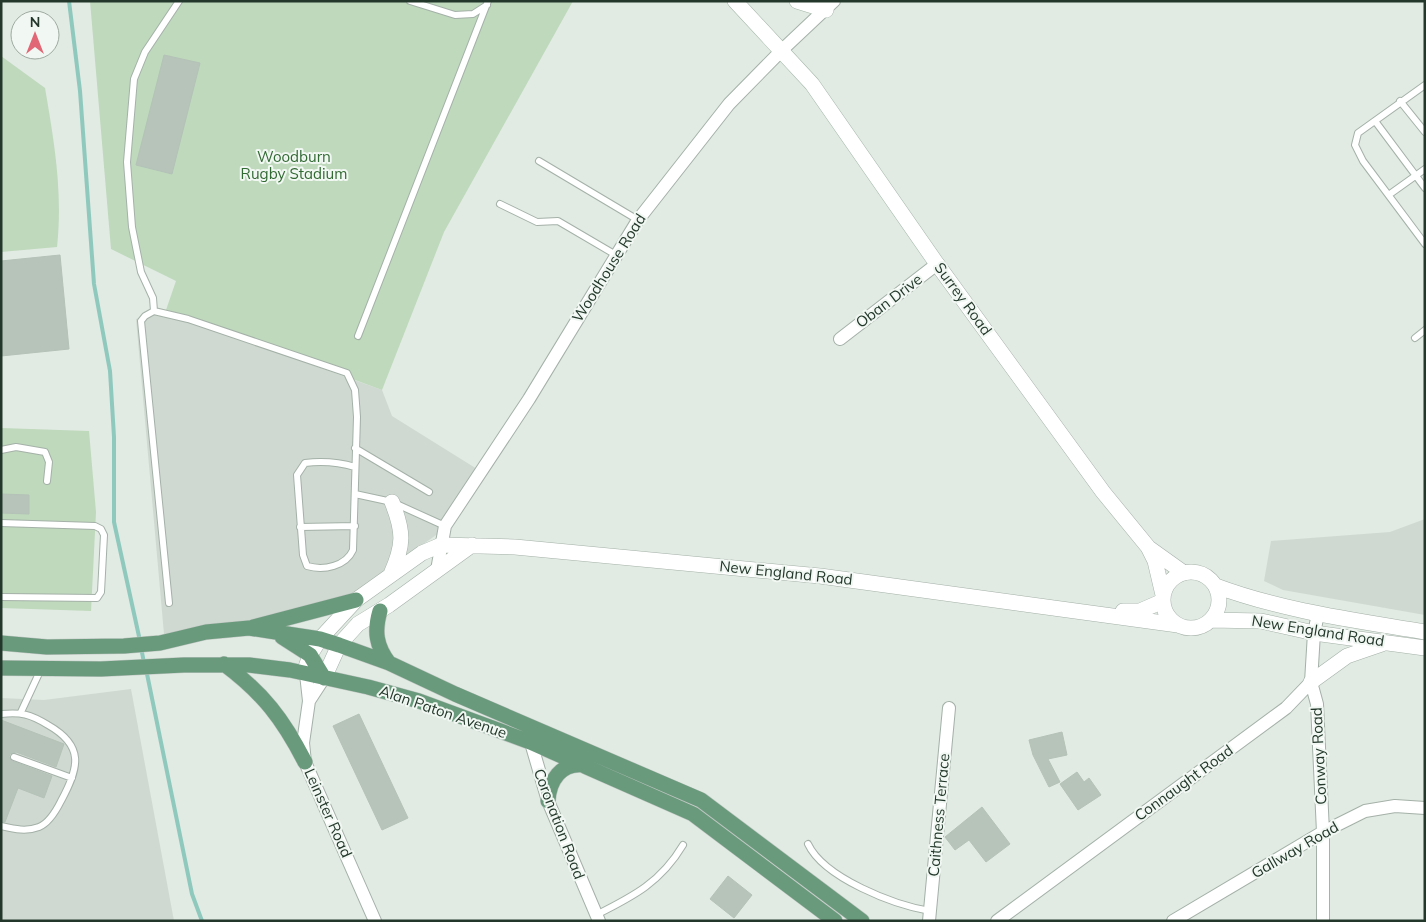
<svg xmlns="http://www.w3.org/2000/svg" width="1426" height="922" font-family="Mulish,sans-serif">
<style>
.built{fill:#cfd9d1}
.green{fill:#bfd9bc}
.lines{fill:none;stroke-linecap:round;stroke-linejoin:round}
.stream{stroke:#8fc9bd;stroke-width:4}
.building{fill:#b7c4ba;stroke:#b4c2b7}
.service-casing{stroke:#a4b1a8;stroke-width:8}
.minor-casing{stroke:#a4b1a8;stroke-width:14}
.tertiary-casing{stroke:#a4b1a8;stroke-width:16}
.secondary-casing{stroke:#a3b7a9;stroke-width:16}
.primary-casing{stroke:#c1c7c4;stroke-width:16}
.service{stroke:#fff;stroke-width:6}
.minor{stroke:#fff;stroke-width:12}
.tertiary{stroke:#fff;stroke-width:15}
.secondary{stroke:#fff;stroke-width:15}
.primary{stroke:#6a9a7c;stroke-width:15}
.labels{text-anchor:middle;stroke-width:4;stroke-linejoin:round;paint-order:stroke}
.park-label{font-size:15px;fill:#326a33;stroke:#f1f7f2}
.street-label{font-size:15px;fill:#23382b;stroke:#f1f7f2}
</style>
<rect width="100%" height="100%" fill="#e1eae3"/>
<path class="built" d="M162 311 382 390 392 416 477 469 439 533 325 613 278 626 164 634 136 319Z
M1425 519V615L1283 590 1264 581 1271 541 1390 532Z
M131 689 174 921H1V698L44 700Z"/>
<path class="green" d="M90 1H573L444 232 382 390 166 310 176 281 111 249Z
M1 56 45 88C54 141 63 192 57 247L1 252Z
M1 428 89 431 96 512 91 611 1 608Z"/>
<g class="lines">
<path class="stream" d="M69 1 80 91 94 284 110 371 114 437V522L140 641
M141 647 144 663
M146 669 192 894 202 921"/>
</g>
<path class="building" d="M164 55 200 63 172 174 136 165Z
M60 255 69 349 1 356V261Z
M1 494 29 495V514L1 513Z
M359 714 408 818 382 830 333 726Z
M1 720 64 744 56 767 16 752 10 754 9 757 12 761 52 776 44 798 18 788 5 822 1 821Z
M1062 732 1067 755 1048 759 1060 782 1049 787 1033 755 1029 740Z
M1077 772 1084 782 1089 778 1101 795 1078 810 1060 784Z
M982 807 1010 844 986 862 969 840 955 850 945 837Z
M728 876 752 895 734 918 710 899Z"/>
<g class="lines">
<g class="service-casing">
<path id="service" d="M410 1 455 15 473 14 487 5
M1425 85 1358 133 1355 145 1363 161 1425 244
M1400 101 1425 132
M1375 121 1425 188
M539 161 638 220
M1390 194 1425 169
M500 204 537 222 558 221 616 255
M154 311 153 298 141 272 132 227 127 162 134 79 145 52 179 1
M358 336 488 1
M1415 338 1425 330
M355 448 429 492
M1 450 16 447 45 452 49 462 47 481
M355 494 392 502 445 526
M1 523 95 526 101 529 104 535 101 592 97 598 1 597
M300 527 355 526
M169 603 141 321 145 316 154 311 188 319 347 373 355 390 357 417 353 550C346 566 324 571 307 566L303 555 297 475 305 463C322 461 338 462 355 467
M21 712 41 669
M1 714C21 712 30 714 48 725 85 746 79 768 61 801 56 811 49 823 39 827 26 832 14 829 1 826
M14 757 72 778
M808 844C824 878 894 905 930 911
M596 915C634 896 661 882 683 845"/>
</g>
<g class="minor-casing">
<path id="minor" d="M840 339 937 264
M437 570 445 526 529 399 638 220 729 104 782 50 834 1
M306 674 309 701 303 743 305 762 375 921
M1311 682 1317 704 1323 832V921
M309 701 324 678
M529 736 548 801 599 921
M929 921 949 708
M997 921 1286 708 1311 682 1314 633 1318 614
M1173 921 1323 832 1365 811 1395 806 1425 808"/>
</g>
<g class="tertiary-casing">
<path id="tertiary" d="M937 264 1103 492 1148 547 1155 561 1163 595
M1149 548 1184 573
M1163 600a28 28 0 1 1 56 0a28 28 0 1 1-56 0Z
M391 574C404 545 404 532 392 502
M1216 586C1283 611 1354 620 1425 632
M1123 611H1140L1163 601
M1211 620 1261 621 1314 633 1425 648
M306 667 310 655 320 639 356 600 422 553 441 545 515 547 820 576 1178 625
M324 678 339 645 358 624 389 605 472 545
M1311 682 1347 656 1382 644"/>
</g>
<g class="secondary-casing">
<path id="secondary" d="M735 1 812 84 937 264
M797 1 826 10"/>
</g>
<g class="primary-casing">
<path id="primary" d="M380 611C374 631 376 646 389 663
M253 627 356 600
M282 637 310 655 324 678
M1 643 47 647 124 646 160 643 206 632 249 628 320 639 339 645 389 663 455 694 701 800 862 921
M224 664C263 693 283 719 305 762
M1 668 101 669 184 665H249L290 670 368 687 419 701 530 742 693 814 835 921
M548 801C549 781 561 762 584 765"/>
</g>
<use href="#service" class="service"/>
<use href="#minor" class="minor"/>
<use href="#tertiary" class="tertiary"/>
<use href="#secondary" class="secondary"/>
<use href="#primary" class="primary"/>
</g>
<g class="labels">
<g class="park-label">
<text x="294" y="162">Woodburn<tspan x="294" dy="17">Rugby Stadium</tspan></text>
</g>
<g class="street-label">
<text transform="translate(609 268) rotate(-58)" y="5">Woodhouse Road</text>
<text transform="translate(963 299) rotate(54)" y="5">Surrey Road</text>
<text transform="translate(889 301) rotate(-37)" y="5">Oban Drive</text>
<text transform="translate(786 573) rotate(6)" y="5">New England Road</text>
<text transform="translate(1318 631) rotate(9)" y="5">New England Road</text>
<text transform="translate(443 712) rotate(19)" y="5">Alan Paton Avenue</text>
<text transform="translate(1319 756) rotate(-93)" y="5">Conway Road</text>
<text transform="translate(1184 783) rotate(-36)" y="5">Connaught Road</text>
<text transform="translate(328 813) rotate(66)" y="5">Leinster Road</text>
<text transform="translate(939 815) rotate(-85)" y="5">Caithness Terrace</text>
<text transform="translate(559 824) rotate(69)" y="5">Coronation Road</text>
<text transform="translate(1295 850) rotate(-30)" y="5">Gallway Road</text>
</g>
</g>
<rect width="1426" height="922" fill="none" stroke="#23382b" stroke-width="5"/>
<g transform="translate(35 35)"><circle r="24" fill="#f1f7f2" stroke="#9faba2"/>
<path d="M0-4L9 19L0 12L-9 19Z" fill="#e26776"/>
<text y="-8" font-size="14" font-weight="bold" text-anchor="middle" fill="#23382b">N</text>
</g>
</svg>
